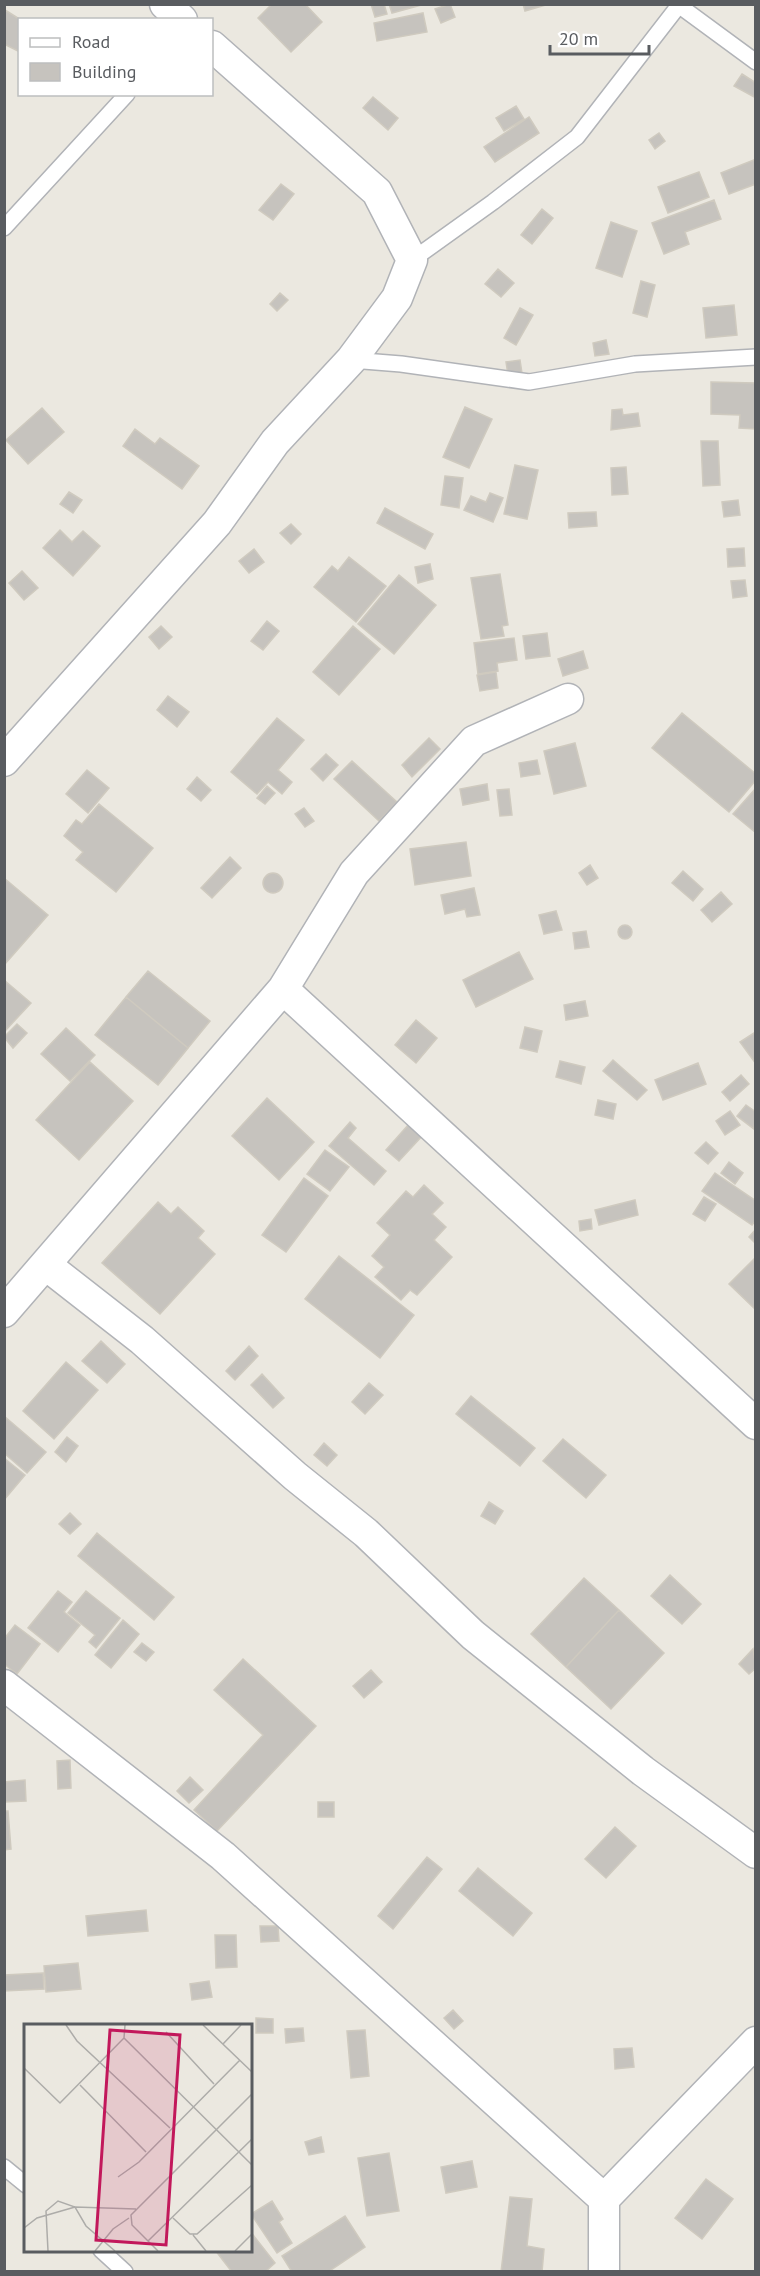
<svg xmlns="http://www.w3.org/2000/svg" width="760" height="2276" font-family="'PT Sans',sans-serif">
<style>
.building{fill:#c6c3be;stroke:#cfcabf;stroke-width:1.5}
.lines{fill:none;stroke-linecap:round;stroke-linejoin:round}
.lane-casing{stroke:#b1b3b7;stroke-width:18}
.street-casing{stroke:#b1b3b7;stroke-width:33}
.lane{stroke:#fff;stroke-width:15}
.street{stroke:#fff;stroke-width:30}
.inset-road{fill:none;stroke:#adaca9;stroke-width:1.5}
.view{fill:#c2185b;fill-opacity:0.15;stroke:#c2185b;stroke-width:3}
.inset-edge{fill:none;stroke:#595c60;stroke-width:3}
</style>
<rect width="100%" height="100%" fill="#ebe8e0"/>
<path class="building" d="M272 4H305L322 22 291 52 258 18Z
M371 4H384L387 14 375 17Z
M389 4H425L392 13Z
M450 4 455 17 441 23 435 9Z
M523 4H549L525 11Z
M5 10 21 20 20 52 4 44Z
M423 13 427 32 377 41 374 23Z
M742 74 756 83V98L734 86Z
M373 97 398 118 388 130 363 108Z
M516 106 524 119 504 131 496 118Z
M529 117 539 133 495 162 484 147Z
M659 133 665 141 655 149 649 140Z
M756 159V184L729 194 721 173Z
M699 172 709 197 668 213 658 187Z
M281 184 294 194 273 220 259 210Z
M714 200 721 219 685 232 689 244 664 254 652 223Z
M542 209 553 218 532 244 521 235Z
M611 222 637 231 622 277 596 268Z
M498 269 514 283 501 297 485 284Z
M641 281 655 285 647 317 633 313Z
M280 293 288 300 277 311 270 304Z
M734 305 737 335 706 338 703 308Z
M520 308 533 315 516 345 504 338Z
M606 340 609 354 595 356 593 343Z
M520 360 522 373 508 375 506 362Z
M711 382 756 383V429L739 428 740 415 711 414Z
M465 407 492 419 469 468 443 457Z
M42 408 64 432 28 464 6 440Z
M622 409 623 415 638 413 640 426 611 430 612 410Z
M135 429 155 444 160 438 199 466 182 489 123 446Z
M701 441H718L720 485 703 486Z
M515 465 538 470 527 519 504 514Z
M626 467 628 494 612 495 611 468Z
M445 476 463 478 459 508 441 505Z
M69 492 82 500 73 513 60 504Z
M490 493 503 498 493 522 464 510 471 496 486 502Z
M738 500 740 515 724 517 722 502Z
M385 508 433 534 425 549 377 523Z
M596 512 597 526 569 528 568 513Z
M291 524 301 534 291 544 280 533Z
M60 530 72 542 83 531 100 546 73 576 43 548Z
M744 548 745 566 728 567 727 549Z
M254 549 264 562 249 573 239 561Z
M349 557 386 586 356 622 314 587 332 566 338 571Z
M430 564 433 579 418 583 415 567Z
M22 571 38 588 24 600 9 583Z
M500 574 508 625 502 626 504 636 481 639 471 578Z
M399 575 436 605 394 654 358 624Z
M745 580 747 596 733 598 731 581Z
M267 621 279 631 263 650 251 641Z
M161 626 172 637 159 649 149 637Z
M353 626 380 649 339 695 313 672Z
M547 633 550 656 526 659 523 636Z
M514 638 517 660 497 663 498 671 478 674 474 643Z
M583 651 588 668 563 676 558 659Z
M496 672 498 688 480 691 477 675Z
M168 696 189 712 177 727 157 710Z
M682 713 756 774V780L729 812 652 748Z
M277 718 304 740 278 770 292 782 282 794 268 782 257 794 231 772Z
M429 738 440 749 412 777 402 765Z
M575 743 586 786 554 794 544 751Z
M326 754 338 765 323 781 311 769Z
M537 760 540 774 521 777 519 763Z
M352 761 397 802 379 821 334 779Z
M87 770 109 788 88 813 66 794Z
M197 777 211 790 201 801 187 789Z
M487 784 489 800 463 805 460 789Z
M267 786 275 793 265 804 257 798Z
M756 788V833L733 814Z
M509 789 512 815 500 816 497 790Z
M99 804 153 848 116 892 76 860 83 852 64 836 76 820 82 824Z
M304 808 314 821 305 827 295 814Z
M466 842 471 876 415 885 410 849Z
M230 857 241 868 212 898 201 888Z
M590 865 598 878 587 885 579 873Z
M683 871 703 889 693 901 672 883Z
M263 883a10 10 0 1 1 20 0a10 10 0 1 1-20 0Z
M4 878 48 915 5 964H4Z
M474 888 480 915 467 917 465 909 445 914 441 895Z
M721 892 732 904 712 922 701 910Z
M556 911 562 930 544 934 539 915Z
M618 932a7 7 0 1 1 14 0a7 7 0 1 1-14 0Z
M586 931 589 947 575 949 573 933Z
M519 952 533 979 476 1007 463 980Z
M148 971 210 1021 188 1048 126 997Z
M4 980 31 1003 4 1032Z
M126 997 188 1048 158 1085 95 1035Z
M585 1001 588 1016 566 1020 564 1005Z
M416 1020 437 1038 416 1063 395 1045Z
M17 1024 27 1033 13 1048 4 1037Z
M525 1027 542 1031 537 1052 520 1048Z
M66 1028 95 1055 70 1081 41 1054Z
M754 1033 756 1035V1064L740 1042Z
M613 1060 647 1090 637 1100 603 1071Z
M560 1061 585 1067 581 1084 556 1077Z
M90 1062 133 1101 79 1160 36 1120Z
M698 1063 706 1084 663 1100 655 1080Z
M741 1075 749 1084 730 1101 722 1092Z
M267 1098 314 1142 279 1180 232 1136Z
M598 1100 616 1104 613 1119 595 1115Z
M746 1105 756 1112 754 1129 737 1116Z
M730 1111 740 1125 725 1135 716 1121Z
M350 1122 356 1128 348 1138 386 1171 374 1185 329 1146Z
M409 1124 423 1135 399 1161 386 1150Z
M706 1142 718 1153 708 1164 695 1153Z
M325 1150 349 1167 330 1191 307 1174Z
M729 1162 743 1173 735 1184 721 1173Z
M715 1173 756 1201V1220L752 1225 702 1191Z
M304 1178 328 1196 286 1252 262 1235Z
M424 1185 443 1203 432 1214 446 1227 434 1240 452 1257 417 1295 410 1290 401 1300 375 1277 384 1267 372 1256 390 1235 377 1223 406 1191 413 1197Z
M704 1197 716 1204 705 1221 693 1214Z
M635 1200 638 1215 599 1225 595 1210Z
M158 1202 171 1214 178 1207 204 1231 198 1238 215 1254 160 1314 102 1263Z
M591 1219 592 1229 580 1231 579 1221Z
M755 1230 756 1231V1244L749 1237Z
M339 1256 414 1315 380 1358 305 1299Z
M756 1257V1310L729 1284Z
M101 1341 125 1364 107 1383 82 1361Z
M249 1346 258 1356 235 1380 226 1371Z
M66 1362 98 1390 54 1439 23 1411Z
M262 1374 284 1398 273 1408 251 1385Z
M369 1383 383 1395 365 1414 352 1402Z
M471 1396 535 1448 520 1466 456 1414Z
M4 1416 46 1452 27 1473 4 1453Z
M67 1437 78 1446 66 1462 55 1452Z
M563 1439 606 1475 586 1498 543 1461Z
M324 1443 337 1455 327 1466 314 1455Z
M4 1458 25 1475 4 1500Z
M489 1502 503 1511 495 1524 481 1516Z
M70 1513 81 1524 70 1534 59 1524Z
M97 1533 174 1597 154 1620 78 1556Z
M670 1575 701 1604 682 1624 651 1596Z
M584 1578 619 1610 566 1667 531 1634Z
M58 1591 72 1602 64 1612 80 1625 58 1652 28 1628Z
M86 1591 120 1618 96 1648 89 1642 95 1635 68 1613Z
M619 1610 664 1653 611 1709 566 1667Z
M123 1620 139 1634 111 1668 95 1655Z
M15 1625 40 1644 17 1674 4 1664V1639Z
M142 1643 154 1652 146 1661 134 1652Z
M753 1649 756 1668 749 1674 739 1664Z
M243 1659 316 1726 217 1831 194 1810 263 1735 214 1690Z
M371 1670 382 1682 364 1698 353 1686Z
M70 1760 71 1788 58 1789 57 1761Z
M190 1777 203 1790 189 1803 177 1791Z
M25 1780 26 1801 4 1802V1782Z
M318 1802H334V1817H318Z
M4 1811H8L11 1849 4 1850Z
M615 1827 636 1846 606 1878 585 1859Z
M427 1857 442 1869 393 1929 378 1916Z
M478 1868 532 1913 513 1936 459 1891Z
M146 1910 148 1931 88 1936 86 1916Z
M260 1926H278L279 1941 261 1942Z
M215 1935H236L237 1967 216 1968Z
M78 1963 81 1989 46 1992 44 1966Z
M43 1973 44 1989 4 1991V1975Z
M209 1981 212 1997 192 2000 190 1984Z
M453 2010 463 2021 454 2029 444 2018Z
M256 2018 273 2019V2033H256Z
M303 2028 304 2041 286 2043 285 2029Z
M365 2030 369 2076 351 2078 347 2031Z
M632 2048 634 2067 615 2069 614 2049Z
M321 2137 324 2152 309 2155 305 2142Z
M389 2153 399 2211 367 2216 358 2158Z
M472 2161 477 2187 446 2193 441 2167Z
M706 2179 733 2199 702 2239 675 2218Z
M510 2197 532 2199 527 2246 544 2249 542 2272H501Z
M272 2201 283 2219 279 2222 292 2243 277 2253 251 2214Z
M345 2216 365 2247 328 2272H292L282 2256Z
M250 2231 275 2263 265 2272H232L215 2250H250Z"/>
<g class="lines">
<g class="lane-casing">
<path id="lane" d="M677 4 756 62
M4 228 127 94
M412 260 493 202 577 137 680 4
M351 360 401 364 529 382 635 364 756 357
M4 2167 26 2185
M101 2250 125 2272"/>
</g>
<g class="street-casing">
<path id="street" d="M165 4 182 20
M4 761 217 523 275 442 351 360 397 298 412 260 377 192 212 46
M283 989 756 1424
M46 1265 142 1340 295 1476 366 1533 473 1635 643 1771 756 1853
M4 1312 283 989 354 873 474 741 568 699
M4 1685 223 1856 604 2199
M604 2272V2199L756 2042"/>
</g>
<use href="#lane" class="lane"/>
<use href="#street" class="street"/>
</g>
<g transform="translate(24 2024)">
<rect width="228" height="228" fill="#ebe8e0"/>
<path class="inset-road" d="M42 1 53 17 146 104M179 1 228 48M142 8 190 60M100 14 228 141M199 20 217 1M0 44 36 79 100 14 101 1M56 61 122 128M94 153 115 138 216 36M149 194 166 210H173L228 161M0 204 13 194 51 183 112 185M169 211 182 227M124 217 228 115M24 227 22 187 34 177 51 183 62 202 91 227M71 227 89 205 105 194M134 227 108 201 107 191 228 70M211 227 228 210"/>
<path class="view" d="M86 6 156 11 142 221 72 216Z"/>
<rect width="228" height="228" class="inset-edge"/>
</g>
<rect width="760" height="2276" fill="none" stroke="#595c60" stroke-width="12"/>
<rect x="18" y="18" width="195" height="78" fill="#ffffff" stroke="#bdbebf" stroke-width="1.5"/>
<rect x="30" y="38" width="30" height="9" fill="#ffffff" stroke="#bdbebf" stroke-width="1.5"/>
<text x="72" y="48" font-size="18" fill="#595c60">Road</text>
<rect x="30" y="63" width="30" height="18" fill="#c6c3be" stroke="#bdbebf" stroke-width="1.5"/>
<text x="72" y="78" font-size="18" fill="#595c60">Building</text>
<path d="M550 45v9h99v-9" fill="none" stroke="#595c60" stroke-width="3"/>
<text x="559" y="45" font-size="18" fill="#595c60" stroke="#ffffff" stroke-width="4.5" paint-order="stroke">20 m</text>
</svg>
